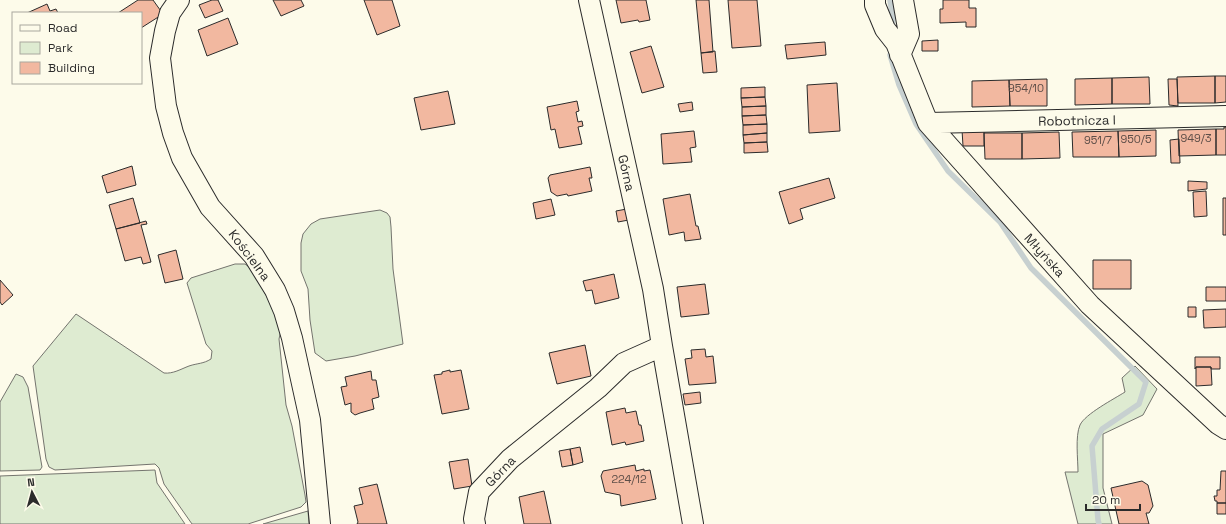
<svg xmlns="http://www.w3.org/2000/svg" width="1226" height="524" font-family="'Space Grotesk',sans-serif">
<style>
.green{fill:#deebd1;stroke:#74746e}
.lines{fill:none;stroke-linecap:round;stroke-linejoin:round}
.stream{stroke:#c7d0d0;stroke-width:5.5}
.building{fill:#f2b8a0;stroke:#2b2b2b}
.minor-casing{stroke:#2b2b2b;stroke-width:22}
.minor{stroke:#fdfbea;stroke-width:20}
.labels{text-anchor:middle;stroke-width:3;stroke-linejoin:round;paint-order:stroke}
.number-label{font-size:11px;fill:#5d4e48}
.street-label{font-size:13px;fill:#2b2b2b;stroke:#fdfbea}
</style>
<rect width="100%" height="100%" fill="#fdfbea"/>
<path class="green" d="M380 210 387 213 390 217 391 227 393 269 403 344 355 356 326 361 315 353 310 320 308 289 301 271V243L303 234 311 224 320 219Z
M235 264H245L253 270 282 326 279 339 286 405 292 426 305 495 306 502 301 507 248 524H192L164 484 159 468 155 464 55 470 49 467 46 459 33 366 76 314 164 373C173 374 181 369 189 366 198 363 203 364 211 359L212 351 206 344 187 283 191 278Z
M1135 366 1157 389 1143 415 1103 434V488L1112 524H1078L1065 472H1078C1078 460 1075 436 1080 425 1085 414 1114 399 1125 392L1122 378Z
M16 374 23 377 28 387 42 467 40 470 0 471V402Z
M155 470 157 483 185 524H0V476Z
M308 511 309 524H263Z"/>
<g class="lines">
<path class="stream" d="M890 0 893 20 892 29
M890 55 899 85 916 124 948 171 1000 222 1031 268 1146 382 1139 404 1102 429 1092 446 1098 520 1099 524"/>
</g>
<path class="building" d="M138 0H153L163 14 141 28V13H118Z
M212 0H218L223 11 205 18 199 5Z
M273 0H301L304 6 281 16Z
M364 0H392L400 26 377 35Z
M616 0H646L650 20 639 22 638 20 621 23Z
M696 0H709L713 52 701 53Z
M728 0H757L761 46 732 48Z
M943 0H969V8H976V27H966V22L940 23V9H943Z
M47 4 50 11 56 9 58 13H27Z
M228 18 238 44 207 56 198 30Z
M938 40V51H922V41Z
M825 42 826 55 787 59 785 45Z
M651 46 664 87 642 93 630 52Z
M715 51 717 72 703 73 701 53Z
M1215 76H1226V102L1215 103Z
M1215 76V103H1178L1177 77Z
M1149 77 1150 104H1112V78Z
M1112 78V104L1075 105V79Z
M1047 79V106H1010L1009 80Z
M1168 79H1177L1178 106 1169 105Z
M1009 80 1010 106 972 107V81Z
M837 83 840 131 809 133 807 85Z
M765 87V97L741 98V88Z
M448 91 455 124 421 130 414 98Z
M765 97 766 106 742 107 741 98Z
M577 101 579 111 576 112 578 122 582 121 583 126 578 127 582 144 559 148 555 129 551 130 547 107Z
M692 102 693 110 680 112 678 104Z
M766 106V115L742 116V107Z
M766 115 767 124 743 125 742 116Z
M767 124V133L743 135V125Z
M1224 127H1226V155H1216V129H1224Z
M984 129V146H963L962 130Z
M1216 129V155L1179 156 1178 130Z
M1156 130V156L1119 157 1118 131Z
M694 131 696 147 690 148 692 162 663 164 661 134Z
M1118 131 1119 157H1073L1072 132Z
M1059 132 1060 158 1022 159V133Z
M767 133V142L744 143 743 135Z
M984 133H1022V159H985Z
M1179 139 1180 163H1171L1170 140Z
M767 142 768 152 744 153V143Z
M132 166 136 185 107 193 102 176Z
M590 167 592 178H589L592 191 568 196 567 194 557 196 551 192 548 178 550 175Z
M829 178 835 198 800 209 803 219 789 224 779 192Z
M1188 181 1207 182V189L1188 191Z
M1206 191 1207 216 1194 217 1193 192Z
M690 194 696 226H698L701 239 685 241 684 232 669 235 663 199Z
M133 198 140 223 116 229 109 205Z
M1223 198H1226V235H1223Z
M551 199 555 215 536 219 533 203Z
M632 208 634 219 618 222 616 211Z
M146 221 147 224 141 225 151 262 143 264 141 257 125 261 116 229Z
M176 250 183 279 165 283 158 255Z
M1093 260H1131V289H1093Z
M614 274 619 298 595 304 592 290 586 291 583 281Z
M0 280 13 295 2 305 0 302Z
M705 284 709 314 681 317 677 287Z
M1206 287H1226V301H1206Z
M1188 307H1196V317H1188Z
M1226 309V327L1204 328 1203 310Z
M585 345 591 376 557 384 549 353Z
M705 349 706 357 713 356 716 383 689 385 685 359 692 358 691 350Z
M1195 357H1220V369H1211V367H1196L1195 369Z
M1196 367H1211L1212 385 1196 386Z
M450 370V372L461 370 469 409 442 414 434 375 442 374V372Z
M371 371 372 380H376L379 397 372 399 374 409 360 413 355 415 351 412V403L345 405 341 387 347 386 345 377Z
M700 392 701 403 685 405 683 394Z
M625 408 626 413 636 411 639 425H641L644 441 626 445 625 442 612 445 606 412Z
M580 447 583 462 573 465 570 449Z
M570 449 573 465 562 467 559 451Z
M468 459 472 486 454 489 449 462Z
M635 465 636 471 644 469V471L650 470 656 499 621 506 620 495 605 492 601 476 603 471Z
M1221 471H1226V503H1217V501H1215L1214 496H1217V490H1220Z
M1142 481 1148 485 1153 506 1149 513H1146L1149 524H1119L1111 488Z
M377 484 387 524H357L358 522 354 506 363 504 359 488Z
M544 491 551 524H524L519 497Z
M1217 503H1226V514H1217Z"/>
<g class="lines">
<g class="minor-casing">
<path id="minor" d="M179 0 170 13 165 31 160 58 166 106 173 133 182 158 210 207 254 256 275 290 284 311 292 338 310 420 320 524
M589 0 653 289 662 346 693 524
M875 0V5L885 29 896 43 928 123 1090 305 1218 424 1226 429
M900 55 909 34 903 0
M928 123 1226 116
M475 524 474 519 479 492 510 459 598 388 624 363 662 346"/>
</g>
<use href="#minor" class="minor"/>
</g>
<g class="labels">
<g class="number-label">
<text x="1026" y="92">954/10</text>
<text x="1196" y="142">949/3</text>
<text x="1136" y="143">950/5</text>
<text x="1098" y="144">951/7</text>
<text x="629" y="483">224/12</text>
</g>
<g class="street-label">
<text transform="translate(1077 120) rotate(-1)" y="5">Robotnicza I</text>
<text transform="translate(627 173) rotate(77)" y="5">Górna</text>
<text transform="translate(250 255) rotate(53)" y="5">Kościelna</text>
<text transform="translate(1045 255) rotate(48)" y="5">Młyńska</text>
<text transform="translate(500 471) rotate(-46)" y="5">Górna</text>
</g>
</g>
<rect x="12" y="12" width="130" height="72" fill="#fdfbea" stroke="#a9a89e"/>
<rect x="20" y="25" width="20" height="6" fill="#fdfbea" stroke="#a9a89e"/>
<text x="48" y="32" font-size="12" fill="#2b2b2b">Road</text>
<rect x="20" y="42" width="20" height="12" fill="#deebd1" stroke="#a9a89e"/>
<text x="48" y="52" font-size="12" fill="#2b2b2b">Park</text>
<rect x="20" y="62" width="20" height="12" fill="#f2b8a0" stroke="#a9a89e"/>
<text x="48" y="72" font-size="12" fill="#2b2b2b">Building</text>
<g transform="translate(32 492) rotate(354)" stroke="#fdfbea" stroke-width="3" paint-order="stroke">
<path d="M0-3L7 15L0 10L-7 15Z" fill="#2b2b2b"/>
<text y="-6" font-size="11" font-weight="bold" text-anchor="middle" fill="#2b2b2b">N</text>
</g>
<path d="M1086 504v6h54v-6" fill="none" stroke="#2b2b2b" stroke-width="2"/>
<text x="1092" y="504" font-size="12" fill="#2b2b2b" stroke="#fdfbea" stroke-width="3" paint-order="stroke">20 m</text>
</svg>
